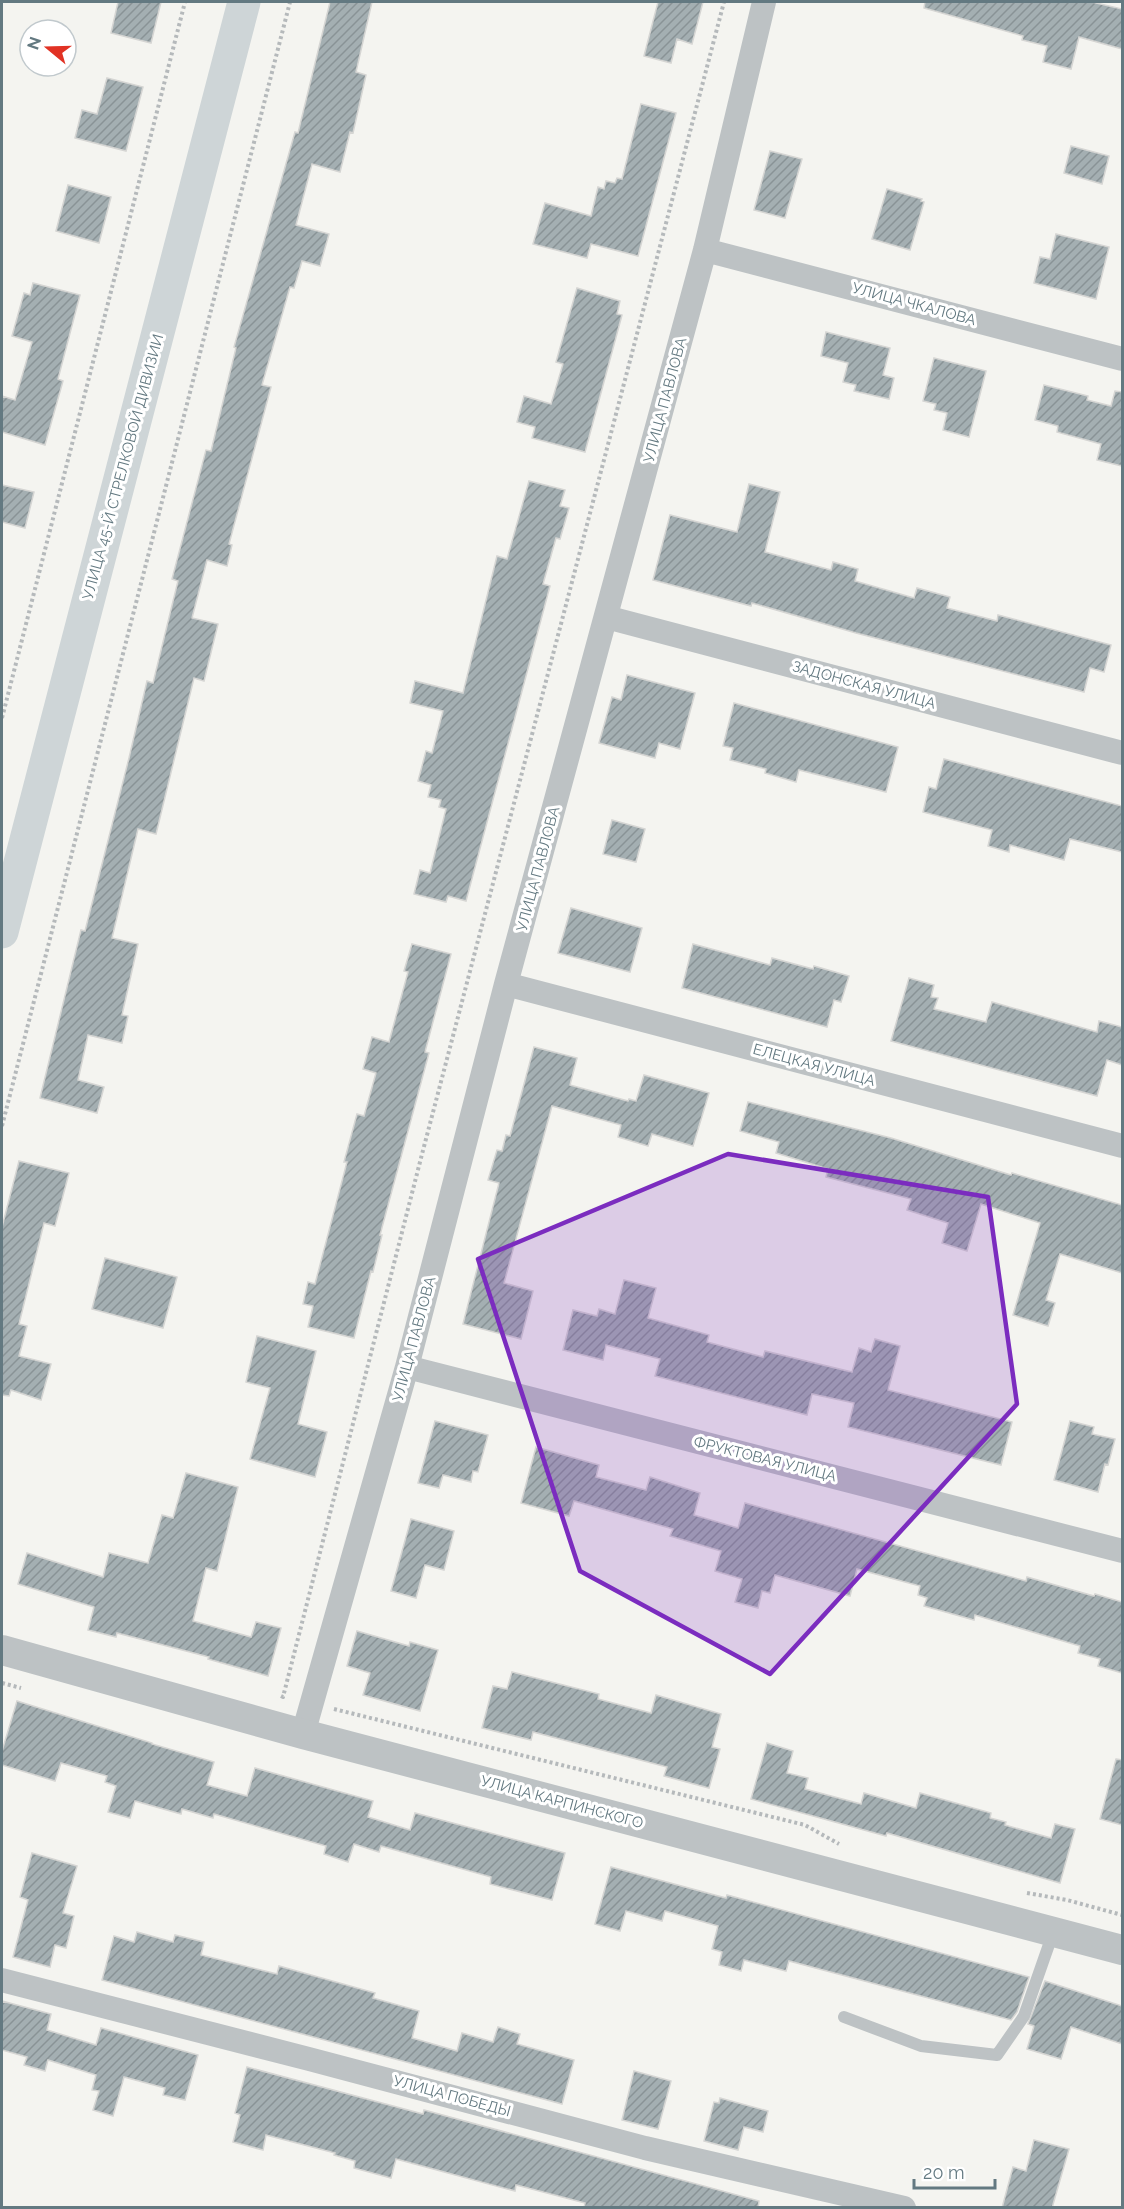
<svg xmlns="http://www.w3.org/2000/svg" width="1124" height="2209" font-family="Raleway,sans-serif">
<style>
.building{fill:url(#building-hatch);stroke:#d5d5d3;stroke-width:1.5}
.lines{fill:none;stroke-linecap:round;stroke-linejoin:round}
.path{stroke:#b5b9bb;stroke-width:4;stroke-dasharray:3 3;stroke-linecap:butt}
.service{stroke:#bdc2c4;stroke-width:12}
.minor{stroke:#bdc2c4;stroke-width:24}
.tertiary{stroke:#bdc2c4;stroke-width:30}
.secondary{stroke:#ced5d7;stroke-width:33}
.marked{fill:#7b2cbf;fill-opacity:0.2;stroke:#7b2cbf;stroke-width:4.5;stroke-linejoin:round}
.labels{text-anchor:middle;stroke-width:6;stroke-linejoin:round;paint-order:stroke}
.street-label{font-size:15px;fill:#637981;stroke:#fff}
</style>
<defs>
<pattern id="building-hatch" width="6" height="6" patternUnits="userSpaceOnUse" patternTransform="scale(1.5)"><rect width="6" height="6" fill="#a4afb2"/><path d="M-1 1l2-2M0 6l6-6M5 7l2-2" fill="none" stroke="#899396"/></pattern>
</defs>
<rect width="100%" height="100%" fill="#f4f4f0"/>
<path class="building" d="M118 2H161L151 43 111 33Z
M330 2H372L356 72 366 75 353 133 350 132 340 172 312 164 296 225 329 234 320 266 302 261 294 288 290 287 262 385 271 387 229 544 232 545 227 566 207 560 192 618 218 624 204 681 194 678 156 834 138 829 112 938 138 944 122 1015 128 1016 122 1043 88 1035 78 1080 104 1087 97 1113 40 1098 81 930 85 931 129 758 147 681 153 683 178 581 172 579 206 450 211 451 236 348 234 347 295 132 298 133Z
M658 2H703L692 44 677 39 671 63 644 56Z
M925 2H1092L1122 9V49L1079 37 1071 69 1043 62 1047 46 1022 40 1023 36 924 8Z
M107 78 143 87 126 151 75 138 82 110 97 114Z
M641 104 676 113 638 256 591 244 587 258 533 244 545 203 591 216 598 187 604 189 606 181 615 183 617 178 622 179Z
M1071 146 1109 156 1102 184 1064 173Z
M770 151 802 159 785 218 754 210Z
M68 185 111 197 99 243 56 231Z
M887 189 922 199 921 201 924 202 910 250 872 239Z
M1056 234 1109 247 1096 299 1034 283 1040 257 1050 259Z
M33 283 80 295 58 379 63 381 45 445 2 432V396L15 400 32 342 12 336 24 293 30 295Z
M577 288 620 301 617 314 622 315 585 452 532 438 535 427 517 422 524 396 551 404 563 364 556 362Z
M826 332 890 348 883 375 894 378 889 399 854 391 856 385 843 382 848 363 821 356Z
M934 358 986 371 969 437 943 430 947 413 934 410 936 404 923 401Z
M1044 385 1088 396 1087 400 1111 406 1115 391 1122 392V466L1097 460 1101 444 1057 432 1058 426 1035 420Z
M529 481 565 490 560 506 569 508 560 539 556 538 543 584 550 586 466 901 448 896 446 902 414 894 420 870 430 873 446 809 439 807 441 800 428 797 431 785 418 781 426 751 432 753 443 711 410 703 415 681 463 693 497 556 507 559Z
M749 484 780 492 765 552 831 570 833 562 858 569 855 581 914 598 917 588 950 597 947 608 997 621 998 615 1111 645 1104 672 1090 668 1084 692 856 633 752 603 751 606 653 580 670 515 737 532Z
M2 485 34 492 25 528 2 522Z
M627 675 695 693 680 749 659 743 655 758 599 743 612 697 621 700Z
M734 703 898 747 886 792 799 770 796 782 765 773 766 769 730 760 733 748 723 746Z
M944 759 1122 806V852L1070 839 1064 860 1010 845 1009 852 988 846 992 830 923 812 929 787 936 789Z
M612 820 645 829 636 862 603 854Z
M571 908 642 928 630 972 558 953Z
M412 944 451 954 425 1052 429 1053 380 1235H382L373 1272 371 1271 354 1338 308 1327 313 1306 303 1304 308 1282 315 1284 347 1162H344L357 1114 364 1116 376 1073 363 1069 372 1037 389 1042 408 972 404 971Z
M693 944 770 965 772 958 813 969 814 966 849 976 841 1002 834 1000 827 1027 682 988Z
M909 978 934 985 931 997 938 998 934 1009 986 1022 992 1002 1097 1032 1099 1021 1122 1027V1065L1107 1060 1097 1096 891 1041Z
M534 1047 577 1058 570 1085 628 1101 629 1099 636 1101 644 1075 709 1093 693 1146 652 1134 648 1146 618 1137 621 1125 552 1106 504 1283 533 1291 521 1339 463 1324 499 1183 488 1180 497 1150 502 1151 506 1135 510 1136Z
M748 1102 891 1138 1011 1175 1012 1173 1122 1205V1273L1060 1254 1046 1300 1055 1303 1048 1326 1013 1315 1040 1223 981 1204 967 1251 942 1243 948 1223 907 1210 911 1199 826 1177 828 1169 776 1153 779 1142 740 1131Z
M19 1161 69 1173 55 1226 44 1223 19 1324 27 1326 19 1356 51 1364 41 1400 11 1390 9 1396 2 1395V1227Z
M105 1258 177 1277 163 1328 92 1309Z
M624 1280 656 1288 648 1318 709 1335 707 1342 763 1357 765 1351 852 1372 859 1348 871 1352 875 1339 900 1346 888 1390 1012 1422 1001 1465 848 1427 854 1403 812 1394 807 1415 655 1376 660 1359 606 1345 603 1360 563 1350 573 1310 597 1316 599 1309 615 1314Z
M257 1336 316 1351 298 1424 327 1432 315 1477 250 1459 270 1388 246 1382Z
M435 1421 488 1435 478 1472 473 1471 471 1482 443 1475 439 1488 418 1483Z
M1070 1421 1094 1427 1092 1434 1115 1439 1108 1465 1105 1464 1098 1492 1054 1480Z
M536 1447 599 1465 596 1477 646 1490 650 1477 700 1493 694 1515 738 1528 745 1503 1026 1581 1027 1577 1094 1596 1095 1594 1122 1602V1673L1098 1666 1100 1659 1078 1653 1080 1646 975 1615 974 1620 924 1606 927 1598 918 1595 920 1586 857 1569 850 1596 775 1575 770 1593 762 1591 758 1608 735 1602 742 1579 715 1571 721 1551 670 1536 673 1529 574 1501 569 1516 521 1503Z
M186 1473 238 1487 217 1571 206 1568 193 1621 251 1637 256 1622 281 1628 268 1676 208 1659 209 1657 117 1633 116 1637 88 1630 94 1607 18 1584 27 1553 103 1577 109 1553 148 1563 162 1515 173 1518Z
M411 1519 454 1531 444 1570 425 1565 416 1598 391 1591Z
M357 1631 409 1646 410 1642 438 1650 420 1711 363 1695 370 1673 347 1666Z
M512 1672 599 1694 598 1699 651 1713 656 1695 721 1714 712 1747 720 1749 709 1788 664 1776 667 1767 533 1732 531 1740 482 1728 493 1686 507 1689Z
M17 1701 152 1743V1744L214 1762 207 1785 247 1796 255 1768 373 1801 368 1817 410 1830 415 1813 565 1853 552 1900 490 1884 491 1877 381 1846 379 1852 354 1844 348 1862 324 1854 326 1846 214 1814 213 1818 182 1809 181 1814 135 1801 130 1818 108 1812 116 1786 105 1782 107 1776 61 1763 55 1781 2 1765V1751Z
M767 1743 793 1751 787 1773 808 1778 805 1789 861 1804 864 1793 916 1808 920 1793 991 1813 990 1818 1006 1822 1005 1825 1051 1838 1055 1824 1075 1829 1060 1883 887 1833 886 1836 751 1799Z
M1116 1759 1122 1760V1825L1100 1819Z
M32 1853 77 1866 63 1913 74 1916 66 1948 55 1945 50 1967 13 1957 28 1900 20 1897Z
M611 1867 726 1898 727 1895 1029 1977 1017 2012 1011 2020 789 1961 786 1971 744 1960 741 1971 719 1965 722 1952 712 1949 718 1926 665 1911 662 1921 626 1911 620 1931 595 1924Z
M137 1932 173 1942 175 1935 204 1942 201 1955 277 1974 279 1966 375 1993 373 1998 419 2011 412 2038 457 2051 462 2033 493 2042 498 2027 520 2034 517 2044 574 2060 562 2104 102 1980 114 1936 134 1942Z
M1045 1981 1122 2006V2044L1071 2027 1061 2059 1027 2049 1034 2026 1028 2024Z
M2 2001 51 2014 47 2030 96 2045 101 2028 198 2055 185 2100 163 2095 165 2088 124 2077 113 2116 93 2110 99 2091 92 2090 96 2075 48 2060 45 2071 24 2065 27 2057 2 2050Z
M247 2067 423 2114 424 2110 759 2201 758 2208H584L585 2203 524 2187 516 2185 515 2191 396 2159 391 2178 354 2168 355 2161 334 2155 335 2153 266 2135 263 2150 233 2142 240 2115 235 2113Z
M634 2071 671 2081 658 2129 622 2120Z
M720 2098 768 2111 763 2132 744 2127 738 2150 704 2141 714 2102 719 2103Z
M1034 2140 1069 2149 1052 2208H1002L1013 2167 1026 2171Z"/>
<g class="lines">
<path class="path" d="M2 718 185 2
M2 1126 290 2
M2 1683 21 1688
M281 1696 283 1697 421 1158 724 2
M334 1709 805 1825 839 1844
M1027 1893 1067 1900 1122 1915"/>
<path class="service" d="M844 2017 921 2046 997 2055 1024 2016 1053 1933"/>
<path class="minor" d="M705 250 1122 359
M606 617 1122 753
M506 984 1122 1146
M407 1367 1122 1551
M303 1734 407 1367 506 984 705 250 764 2
M2 1980 309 2059 645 2148 904 2208"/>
<path class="tertiary" d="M2 1650 303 1734 1122 1950"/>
<path class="secondary" d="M2 932 244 2"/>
</g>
<path class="marked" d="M728 1154 988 1197 1017 1404 770 1674 580 1571 478 1259Z"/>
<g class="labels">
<g class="street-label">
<text transform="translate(914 304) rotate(15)" y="5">УЛИЦА ЧКАЛОВА</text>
<text transform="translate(665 400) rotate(-75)" y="5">УЛИЦА ПАВЛОВА</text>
<text transform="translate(123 467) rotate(-75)" y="5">УЛИЦА 45-Й СТРЕЛКОВОЙ ДИВИЗИИ</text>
<text transform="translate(864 685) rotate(15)" y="5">ЗАДОНСКАЯ УЛИЦА</text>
<text transform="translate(538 869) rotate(-75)" y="5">УЛИЦА ПАВЛОВА</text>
<text transform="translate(814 1065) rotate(15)" y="5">ЕЛЕЦКАЯ УЛИЦА</text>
<text transform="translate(414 1339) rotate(-75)" y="5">УЛИЦА ПАВЛОВА</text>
<text transform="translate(765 1459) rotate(14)" y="5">ФРУКТОВАЯ УЛИЦА</text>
<text transform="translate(562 1802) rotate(15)" y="5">УЛИЦА КАРПИНСКОГО</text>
<text transform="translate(452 2096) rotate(15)" y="5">УЛИЦА ПОБЕДЫ</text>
</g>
</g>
<rect width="1124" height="2209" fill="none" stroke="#637981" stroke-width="6"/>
<g transform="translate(48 48) rotate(289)"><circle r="28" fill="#ffffff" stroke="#c1c9cd" stroke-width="1.5"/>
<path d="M0-4.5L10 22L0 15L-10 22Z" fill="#e13224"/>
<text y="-9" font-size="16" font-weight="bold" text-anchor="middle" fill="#637981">N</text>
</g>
<path d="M914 2179v9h81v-9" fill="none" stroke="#637981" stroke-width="3"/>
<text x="923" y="2179" font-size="18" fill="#637981" stroke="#ffffff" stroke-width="4.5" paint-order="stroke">20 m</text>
</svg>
